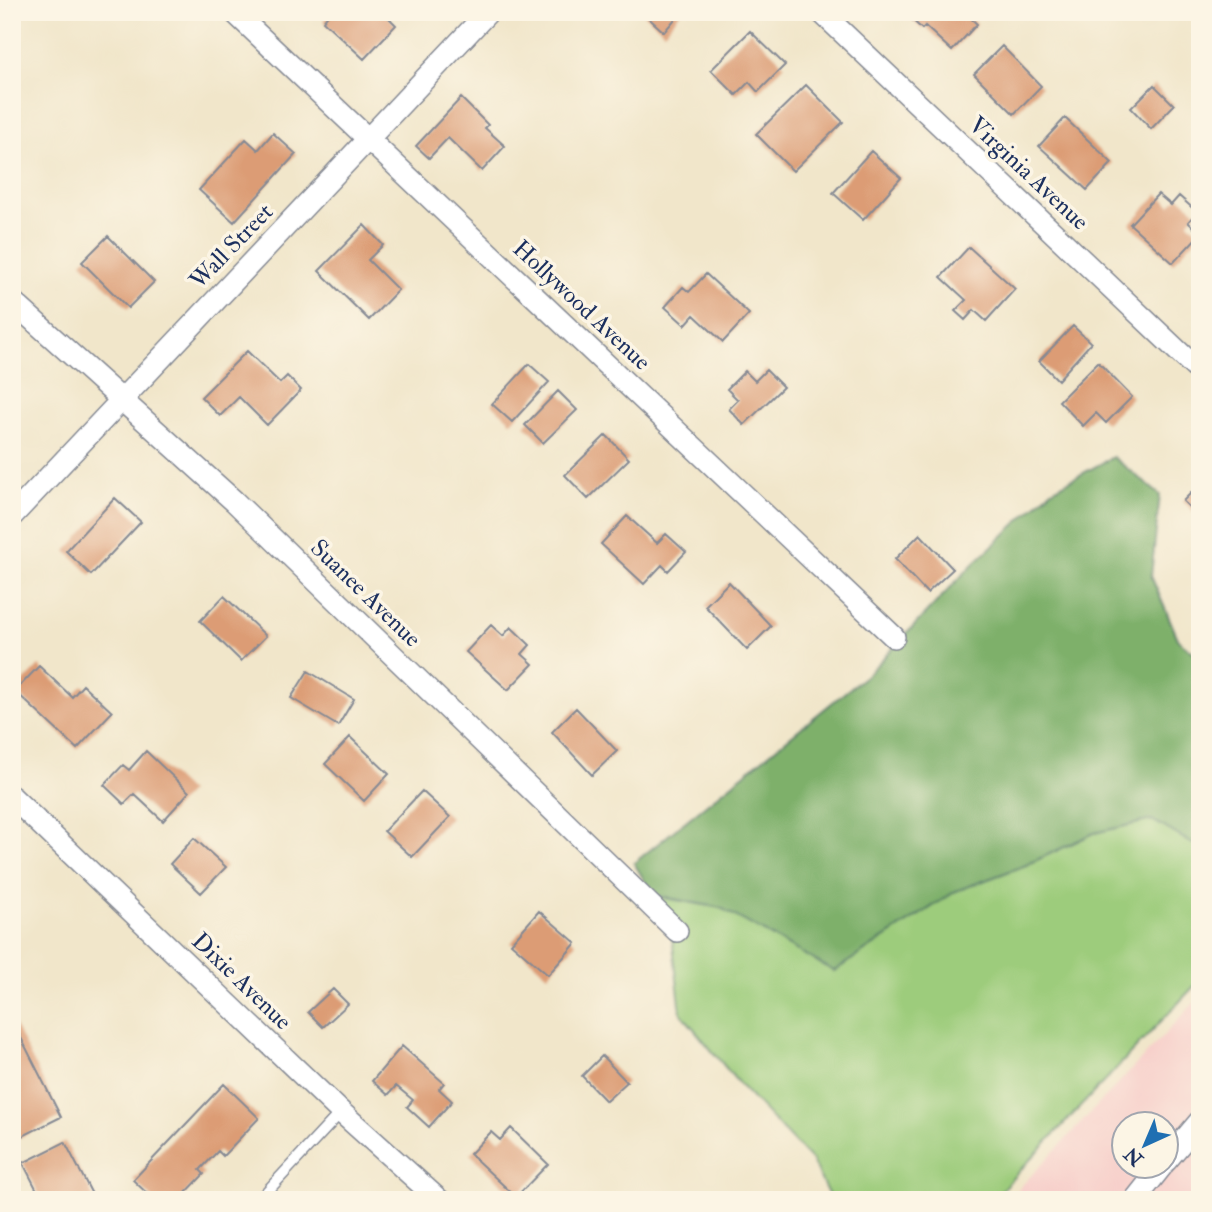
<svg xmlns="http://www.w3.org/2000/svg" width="1212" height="1212" font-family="'IM FELL Double Pica',serif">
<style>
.built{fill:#f7d0cb;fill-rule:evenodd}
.green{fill:#9dcc7b;stroke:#5c7e6c;stroke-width:2}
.forest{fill:#7eb06b;stroke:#4c7064;stroke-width:2}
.building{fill:#dc9c74}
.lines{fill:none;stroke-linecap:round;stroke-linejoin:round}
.service-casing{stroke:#868a94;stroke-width:13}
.minor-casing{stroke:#868a94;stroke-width:24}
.service{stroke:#fff;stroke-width:10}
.minor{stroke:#fff;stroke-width:21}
.labels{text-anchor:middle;stroke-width:7;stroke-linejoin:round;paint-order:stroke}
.street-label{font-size:24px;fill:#1b2f5e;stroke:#fcf5e5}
</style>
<rect width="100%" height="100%" fill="#fcf5e5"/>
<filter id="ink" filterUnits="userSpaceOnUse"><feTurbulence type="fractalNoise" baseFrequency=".0143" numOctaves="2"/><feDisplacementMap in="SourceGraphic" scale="14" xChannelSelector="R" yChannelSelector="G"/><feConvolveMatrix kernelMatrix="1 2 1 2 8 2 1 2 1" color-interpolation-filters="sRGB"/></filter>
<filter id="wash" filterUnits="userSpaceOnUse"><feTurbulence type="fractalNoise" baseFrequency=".00686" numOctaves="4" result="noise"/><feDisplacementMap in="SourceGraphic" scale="28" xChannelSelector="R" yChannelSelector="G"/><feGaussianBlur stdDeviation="1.57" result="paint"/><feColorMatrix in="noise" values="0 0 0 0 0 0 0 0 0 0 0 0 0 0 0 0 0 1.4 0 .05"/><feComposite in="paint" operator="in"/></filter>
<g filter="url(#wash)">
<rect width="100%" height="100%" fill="#f1e6ca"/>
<path class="built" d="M1200 997V1200H1008ZM1124 1124H1166V1166H1124Z"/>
<path class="green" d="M1152 820 1200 848V980L992 1200H831L812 1161 740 1085 681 1013 671 928 653 896 721 908 834 971 956 891 1026 865 1094 833Z"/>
<path class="forest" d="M1113 457 1160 495 1151 576 1179 641 1200 657V848L1152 820 1094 833 1026 865 956 891 834 971 721 908 653 895 634 863 870 672 972 565 1052 490Z"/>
<g id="blocks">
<path class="building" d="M330 12H383L396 25 364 59 323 21Z
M642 12H681L664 32Z
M904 12H964L977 24 952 51 925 26 922 29Z
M750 31 785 65 758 92 749 82 736 95 711 70Z
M1002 46 1041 86 1014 114 974 74Z
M806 85 843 122 793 171 756 134Z
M1154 85 1174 105 1151 129 1131 108Z
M461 98 488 125 485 128 505 146 482 171 448 138 429 158 416 146Z
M1065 118 1112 163 1087 190 1039 146Z
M273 133 296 154 234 222 199 190 246 139 258 150Z
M871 151 901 178 863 220 833 193Z
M1158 194 1171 205 1179 196 1197 212 1188 222 1200 234 1173 263 1130 224Z
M364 225 383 245 368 260 398 290 369 320 319 271Z
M108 236 154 282 128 308 82 262Z
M969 247 1015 289 986 321 974 310 965 320 955 311 966 300 941 277Z
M706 274 749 314 723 342 694 315 685 325 665 307 683 287 689 292Z
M1073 326 1091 343 1058 380 1039 361Z
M247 351 280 383 287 376 301 390 267 425 239 397 220 416 201 397Z
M1098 362 1132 397 1106 423 1096 413 1083 426 1059 401Z
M529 364 549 382 512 422 492 404Z
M766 370 783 387 744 425 729 409 738 400 727 389 745 371 755 381Z
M558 391 577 410 543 443 525 425Z
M606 435 629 459 588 499 565 475Z
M1200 484V518L1183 501Z
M115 498 141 522 91 575 66 551Z
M627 516 657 543 666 534 686 552 668 571 662 565 644 584 601 544Z
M920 534 953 569 927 593 895 559Z
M729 582 771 626 747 650 705 606Z
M224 596 266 636 241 661 200 621Z
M491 625 503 636 511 627 530 645 522 654 533 664 508 690 466 652Z
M39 666 72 697 83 685 112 712 77 749 15 691Z
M308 671 354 699 338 726 291 698Z
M576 708 617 751 592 775 552 732Z
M350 737 389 774 364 801 325 764Z
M146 751 189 792 163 821 134 794 124 804 104 785 123 765 129 770Z
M422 791 450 817 412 857 384 831Z
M194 838 226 867 201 893 170 864Z
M539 911 576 943 548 975 511 943Z
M333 989 348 1004 323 1027 308 1012Z
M12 1020 61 1117 19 1138 12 1126Z
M402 1046 444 1083 439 1089 452 1101 429 1127 407 1107 413 1100 396 1086 388 1095 372 1081Z
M602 1056 627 1082 606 1101 582 1076Z
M224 1084 259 1118 223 1156 218 1151 200 1170 204 1174 179 1200H154L133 1180Z
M511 1128 548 1164 516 1197 470 1154 491 1132 500 1140Z
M65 1142 95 1200H42L23 1163Z"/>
</g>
</g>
<g filter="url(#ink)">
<use href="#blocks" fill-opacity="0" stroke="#868a94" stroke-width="2"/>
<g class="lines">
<g class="service-casing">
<path id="service" d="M259 1200 341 1112"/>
</g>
<g class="minor-casing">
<path id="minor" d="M234 12 894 637
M821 12 1200 372
M12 301 234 501 677 931
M12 516 488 12
M12 797 341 1112 439 1200
M1166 1161 1200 1121
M1135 1200 1162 1166"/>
</g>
<use href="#service" class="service"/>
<use href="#minor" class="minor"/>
</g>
</g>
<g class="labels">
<g class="street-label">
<text transform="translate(1029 173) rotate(43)" y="8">Virginia Avenue</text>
<text transform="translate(231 246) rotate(-46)" y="8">Wall Street</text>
<text transform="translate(582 305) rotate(43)" y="8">Hollywood Avenue</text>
<text transform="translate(366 593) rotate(44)" y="8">Suanee Avenue</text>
<text transform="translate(242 981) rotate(44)" y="8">Dixie Avenue</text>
</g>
</g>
<rect width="1212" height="1212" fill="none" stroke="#fcf5e5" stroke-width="42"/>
<g transform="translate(1145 1145) rotate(224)"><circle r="33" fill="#fcf5e5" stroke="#a2a6af" stroke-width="2"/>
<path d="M0-5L12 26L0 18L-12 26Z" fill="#1f6fb2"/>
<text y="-10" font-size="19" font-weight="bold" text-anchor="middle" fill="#1b2f5e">N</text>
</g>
</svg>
